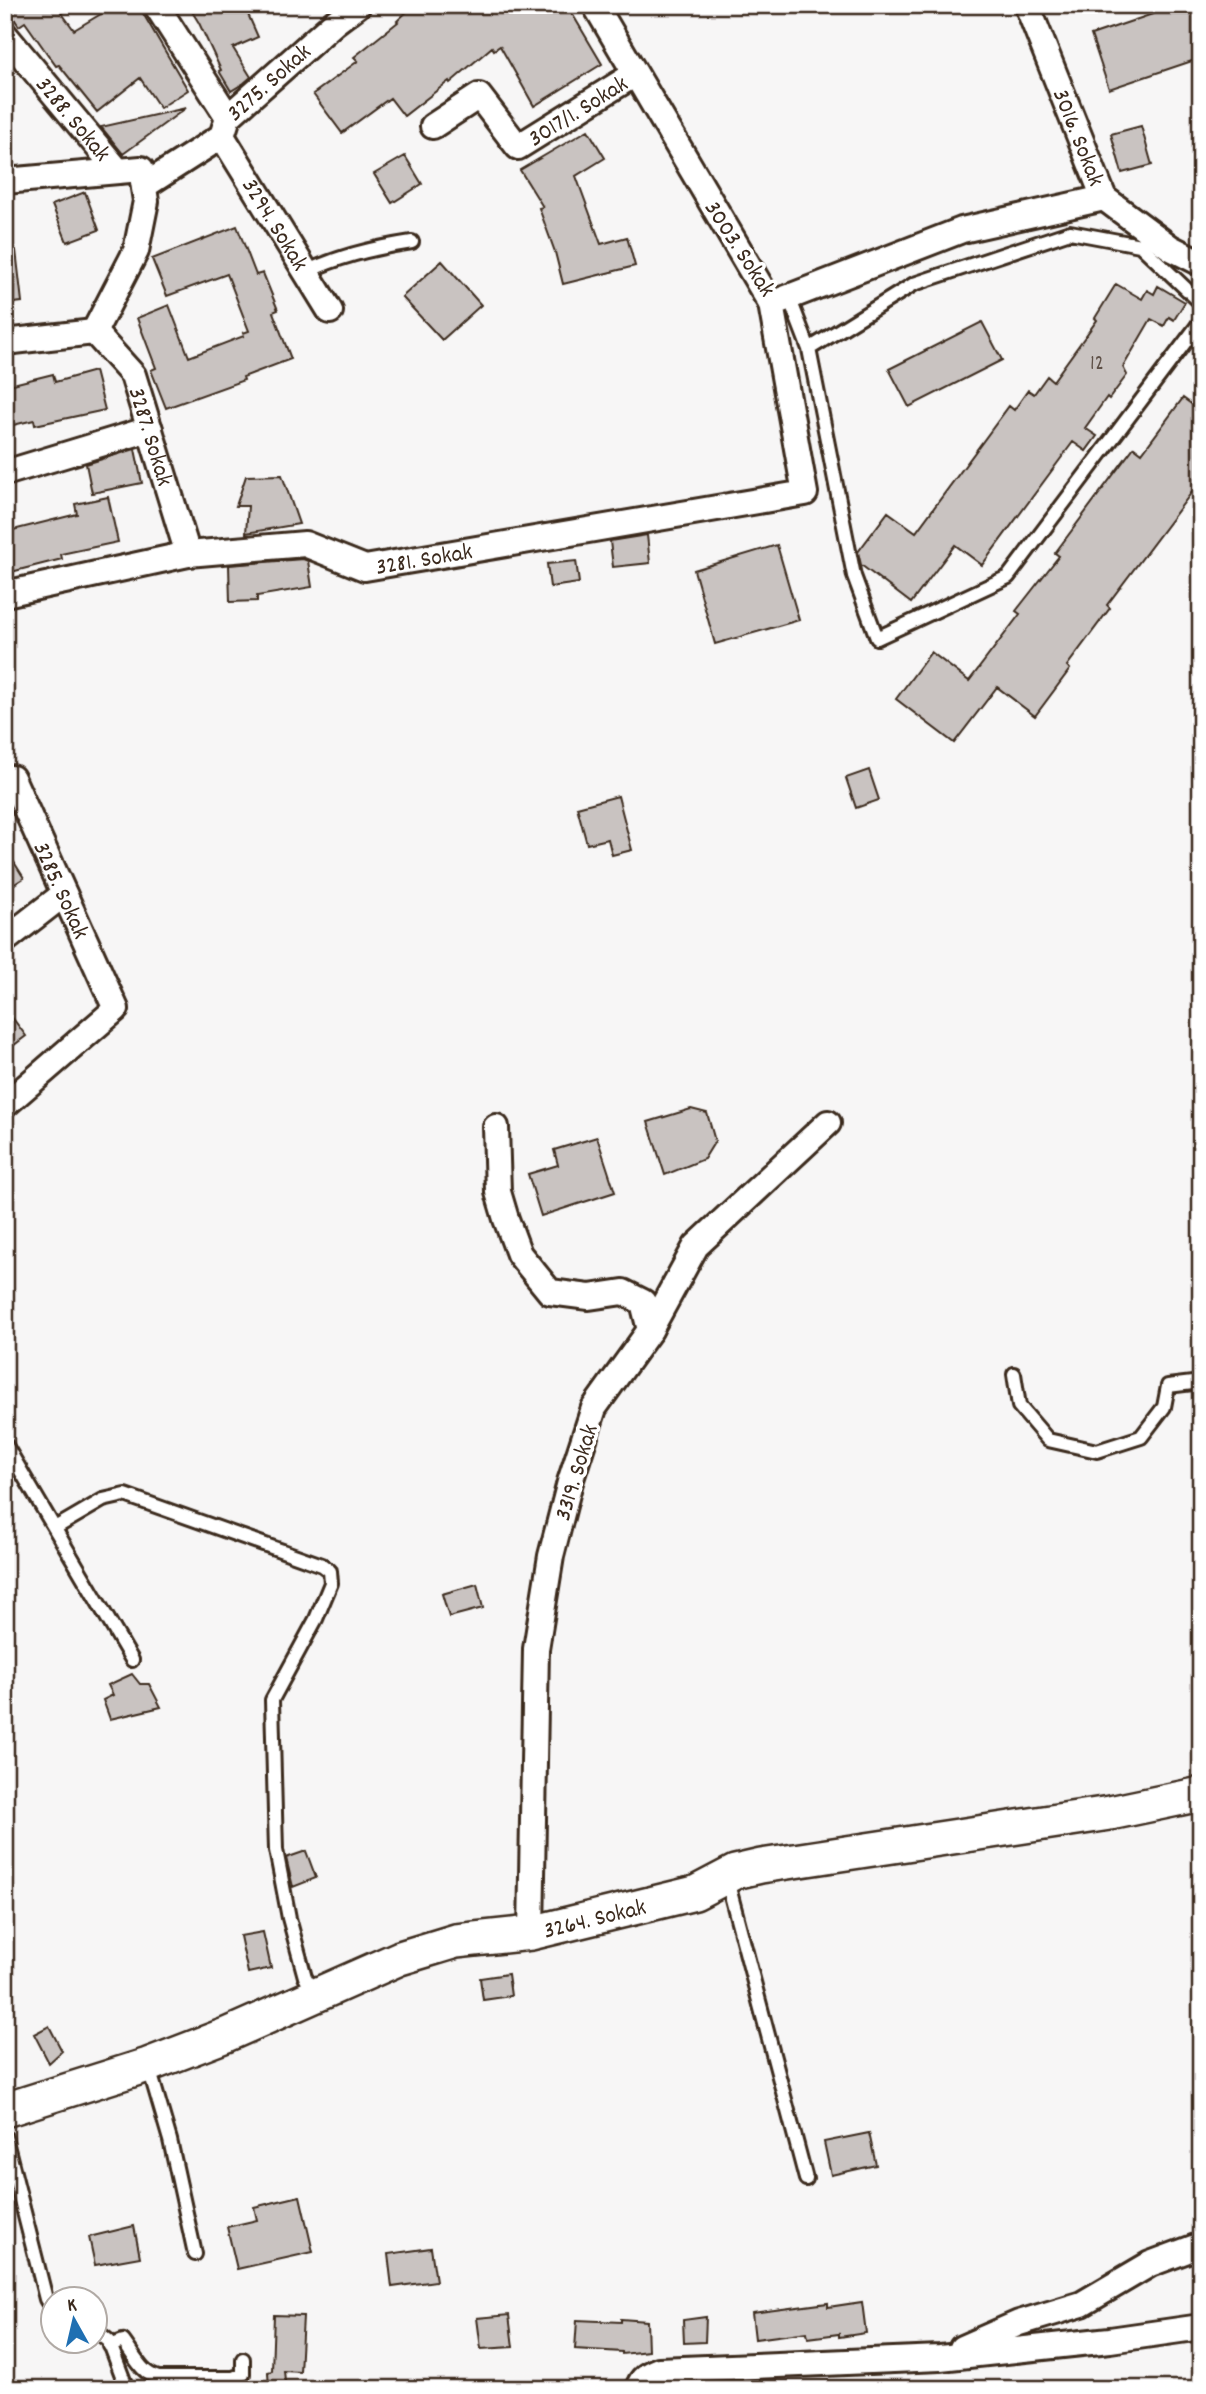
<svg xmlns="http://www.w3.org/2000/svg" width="1206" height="2394" font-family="Dekko,sans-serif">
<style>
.building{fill:#c9c3c1;stroke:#3b2a1e;stroke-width:2}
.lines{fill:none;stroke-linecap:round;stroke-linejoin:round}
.lane-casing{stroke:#3b2a1e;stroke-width:18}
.street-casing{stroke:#3b2a1e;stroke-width:30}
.secondary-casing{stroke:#3b2a1e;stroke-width:38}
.lane{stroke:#fff;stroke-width:12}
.street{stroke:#fff;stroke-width:24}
.secondary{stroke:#fff;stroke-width:33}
.labels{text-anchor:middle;stroke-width:7;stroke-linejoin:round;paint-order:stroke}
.number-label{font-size:21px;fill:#5e5047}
.street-label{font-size:24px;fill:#3b2a1e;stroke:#fff}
</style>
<rect width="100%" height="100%" fill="#f7f6f6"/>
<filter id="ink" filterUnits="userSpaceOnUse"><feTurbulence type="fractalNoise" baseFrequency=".0143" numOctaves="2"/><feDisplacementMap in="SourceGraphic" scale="14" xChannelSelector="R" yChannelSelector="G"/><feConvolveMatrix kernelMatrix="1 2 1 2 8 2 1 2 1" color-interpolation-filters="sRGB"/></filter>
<g filter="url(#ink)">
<path class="building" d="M5 5H56L74 30 116 5H138L188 90 160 108 140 78 97 112 59 65 56 66 25 22 19 26Z
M188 5H244L258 37 233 48 251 77 244 83 231 91 219 71 221 70 199 23Z
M414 5H567L602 64 534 106 500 46 494 50 492 47 450 83 449 81 404 116 390 98 342 133 313 94 358 61 354 57 398 22 397 21Z
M1179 5H1201V58L1109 89 1091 35Z
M186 108 123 154 101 127Z
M1141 126 1152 165 1122 173 1111 134Z
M588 130 605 158 576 176 601 244 627 237 635 266 563 284 555 252 539 208 543 207 520 170Z
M405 156 422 184 392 203 374 174Z
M85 192 99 230 67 242 52 205Z
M237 226 256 275 263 273 278 310 273 312 291 359 243 377 244 380 166 408 151 370 156 368 137 318 169 305 189 357 244 336 243 333 249 331 227 274 167 296 152 259Z
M16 250 22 302 5 304V251Z
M442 261 481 305 442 340 402 297Z
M1116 284 1142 299 1147 290 1154 294 1158 286 1185 302 1174 320 1169 317 1164 326 1151 319 1123 367 1127 375 1109 399 1107 397 1085 428 1097 436 1086 451 1073 442 982 565 955 545 911 603 861 565 858 552 888 512 916 532 1009 406 1014 410 1028 390 1034 394 1047 376 1053 381 1097 320 1095 318Z
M982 322 1002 360 909 407 889 369Z
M95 371 105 410 35 425 34 420 5 427V386L53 374 55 382Z
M1183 398 1201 411V480L1107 605 1110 608 1067 666 1070 669 1035 716 997 687 954 743 896 699 931 652 969 681 1020 614 1016 611 1059 556 1055 553 1134 447 1142 453Z
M135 449 142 483 92 493 86 464Z
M282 475 299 524 246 533 248 506H236L246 476Z
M108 497 118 542 61 554 62 559 11 572 5 548V532L77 514 75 504Z
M647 535 650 563 613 567 610 541Z
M777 545 799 620 715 644 694 570Z
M303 559 308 561 312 587 257 596V601L230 602 229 565Z
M576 561 579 583 550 587 547 564Z
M869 770 879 800 856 808 846 778Z
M618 796 632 850 612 855 608 839 587 844 577 807Z
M5 848 24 878 5 890Z
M5 1008 26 1036 5 1052Z
M691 1109 707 1113 715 1141 704 1159 665 1175 648 1122Z
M597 1137 615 1192 541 1216 528 1174 558 1165 554 1150Z
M477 1584 483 1608 449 1617 442 1594Z
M132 1674 140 1684H149L161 1707 110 1719 103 1700 113 1695 108 1685Z
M306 1851 316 1878 293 1887 286 1858Z
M263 1932 271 1968 248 1973 240 1936Z
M508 1974 511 1996 483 2000 480 1978Z
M49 2026 62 2051 49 2063 34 2034Z
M869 2133 876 2165 831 2175 824 2142Z
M300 2196 313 2252 237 2269 227 2227 257 2220 254 2207Z
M134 2226 140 2257 95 2265 89 2237Z
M431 2248 436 2281 392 2287 388 2254Z
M862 2302 866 2333 839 2337V2334L808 2338 807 2332 755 2339 752 2313 828 2303V2307Z
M274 2315 303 2316 300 2372 284 2371 286 2389H269L268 2372 272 2371Z
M509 2315 513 2347 481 2349 477 2318Z
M706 2317 705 2342 684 2343 683 2320Z
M621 2319 647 2321 648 2351 622 2354V2352L575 2349 577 2320 621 2322Z"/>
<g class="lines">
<g class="lane-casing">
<path id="lane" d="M306 272C337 257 379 247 412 242
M789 297 809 349 854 576 877 638 1008 577 1201 321
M809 349 914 284 1070 232 1140 245 1201 303
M1014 1374 1019 1406 1048 1440 1097 1451 1141 1437 1164 1407 1168 1386 1201 1382
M5 1444 132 1660
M55 1528 103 1500 125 1495 322 1565 330 1571 331 1583 316 1619 272 1700 276 1850 289 1918 305 1977 316 1995
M727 1880 806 2179
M149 2068 170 2140 195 2254
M5 2137 46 2299 52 2309
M94 2329 109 2341 127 2389
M110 2346 123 2341C134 2355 141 2374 159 2378H233L243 2374V2359"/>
</g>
<g class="street-casing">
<g id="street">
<path d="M156 5 228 117"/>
<path id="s1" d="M1027 5 1104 198 1171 248 1201 263"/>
<path id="s2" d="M5 35 118 171"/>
<path id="s3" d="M433 126 479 96 518 147 635 74"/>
<path id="s4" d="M222 136 330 311"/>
<path d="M5 181 141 169 146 201 136 251 94 332"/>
<path id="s5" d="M144 186 222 136 228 117 334 23 358 5"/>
<path d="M771 304 962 230 1104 198"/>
<path id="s6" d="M94 332 133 375 188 554"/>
<path d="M5 342 94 332"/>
<path d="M5 473 150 429"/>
<path id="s7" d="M5 594 188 554 305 544 365 568 805 493 771 304 595 5"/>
<path id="s8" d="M5 781 12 778 116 1009 5 1105"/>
<path d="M5 940 64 894"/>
<path d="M496 1127 498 1192 506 1219 519 1254 550 1292 589 1297 623 1292 643 1302 650 1330 594 1408 570 1482 551 1556 536 1649 531 1933"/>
<path d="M650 1330 696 1246 828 1123"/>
<path d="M962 2348 1019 2323 1082 2304 1150 2264 1201 2245"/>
<path d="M638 2389C641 2377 649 2374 659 2370L940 2358 1110 2340 1201 2327"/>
</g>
</g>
<g class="secondary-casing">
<g id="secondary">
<path id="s9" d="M5 2110 148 2065 226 2035 400 1958 456 1941 531 1933 695 1893 735 1872 761 1866 1110 1813 1201 1794"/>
</g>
</g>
<use href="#lane" class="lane"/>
<use href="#street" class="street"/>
<use href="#secondary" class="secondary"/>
</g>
</g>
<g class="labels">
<g class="number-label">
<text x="1097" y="369">12</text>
</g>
<g class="street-label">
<text dy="8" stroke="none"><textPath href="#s5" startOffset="166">3275. Sokak</textPath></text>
<text dy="8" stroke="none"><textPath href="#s3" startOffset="189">3017/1. Sokak</textPath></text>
<text dy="8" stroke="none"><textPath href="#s2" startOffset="108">3288. Sokak</textPath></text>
<text dy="8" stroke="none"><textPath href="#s1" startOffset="142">3016. Sokak</textPath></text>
<text dy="8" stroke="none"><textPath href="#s4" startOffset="103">3294. Sokak</textPath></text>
<text transform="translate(741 248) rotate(57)" y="8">3003. Sokak</text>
<text dy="8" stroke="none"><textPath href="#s6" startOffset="122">3287. Sokak</textPath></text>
<text dy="8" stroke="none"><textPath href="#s7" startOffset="429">3281. Sokak</textPath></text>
<text dy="8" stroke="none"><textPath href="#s8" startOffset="130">3285. Sokak</textPath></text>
<text transform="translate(575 1472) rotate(-73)" y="8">3319. Sokak</text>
<text dy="8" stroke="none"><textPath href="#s9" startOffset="623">3264. Sokak</textPath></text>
</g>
</g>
<rect width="1206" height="2394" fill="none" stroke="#fff" stroke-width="28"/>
<rect x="14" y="14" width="1178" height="2366" fill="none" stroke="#3b2a1e" stroke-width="2.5" filter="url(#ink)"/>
<g transform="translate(74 2320) rotate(352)"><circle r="33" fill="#ffffff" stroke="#b1aaa5" stroke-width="2"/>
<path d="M0-5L12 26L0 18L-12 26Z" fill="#1f6fb2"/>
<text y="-10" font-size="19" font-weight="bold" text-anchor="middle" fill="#3b2a1e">K</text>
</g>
</svg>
